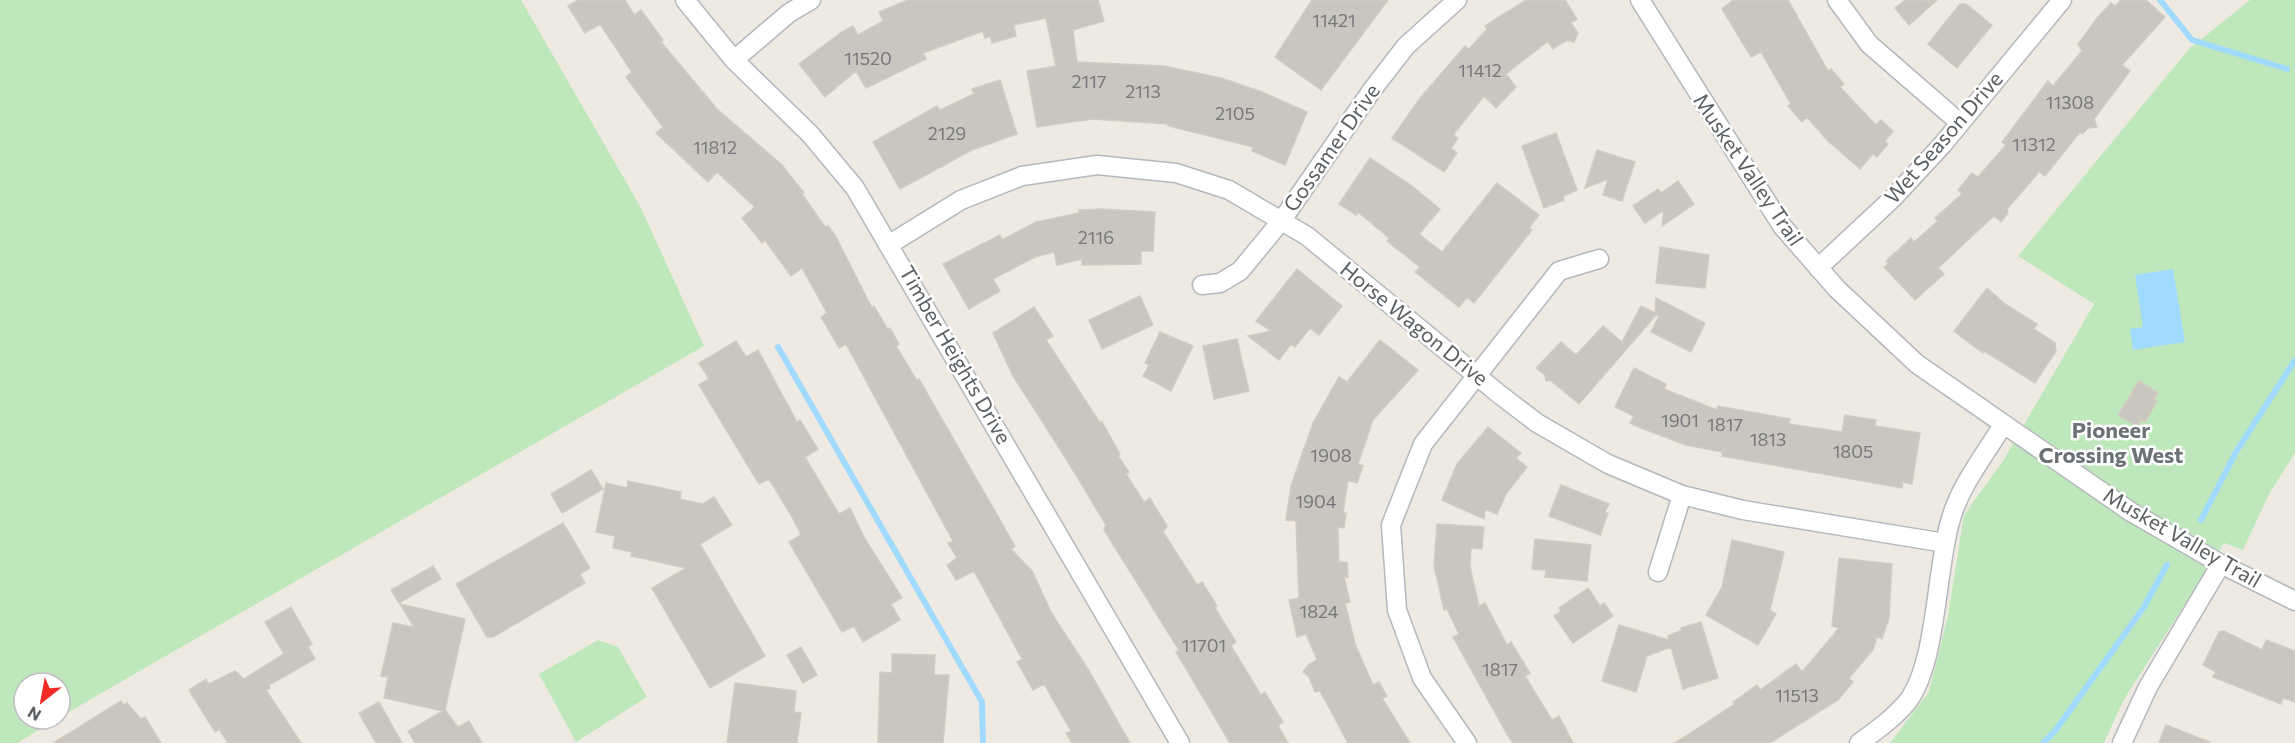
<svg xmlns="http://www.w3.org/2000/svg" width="2295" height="743" font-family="Commissioner,sans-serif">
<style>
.green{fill:#bfe7bc}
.water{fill:#a0dbff}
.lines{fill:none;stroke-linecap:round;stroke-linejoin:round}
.stream{stroke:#a0dbff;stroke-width:6}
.building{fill:#c9c5bf;stroke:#d2ccc0;stroke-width:1.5}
.minor-casing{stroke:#b4b8bd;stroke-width:21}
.minor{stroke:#fff;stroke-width:18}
.labels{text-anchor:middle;stroke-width:5;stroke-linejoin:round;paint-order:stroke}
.number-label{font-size:18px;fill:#76787a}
.street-label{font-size:21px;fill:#5a5f63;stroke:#fff}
.neighbourhood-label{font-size:22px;font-weight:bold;fill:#6b7175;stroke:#fff}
</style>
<rect width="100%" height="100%" fill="#eeeae1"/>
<path class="green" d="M0 0H521L640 206 704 346 60 717V683H24V719H57L17 743H0Z
M2250 0H2295V453L2269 494 2243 550 2224 543 2123 701 2104 743H1890L1929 692 1948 616 1964 515 2003 461 2094 304 2018 256 2189 49Z
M598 640 618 647 647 697 576 742 539 674Z"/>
<path class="water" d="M2173 269 2185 342 2133 350 2130 329 2143 327 2135 275Z"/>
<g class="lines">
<path class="stream" d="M2160 0 2192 40 2287 69
M778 347 982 702 983 743
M2201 520 2236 452 2295 360
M2043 743 2055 731 2144 607 2167 565"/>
</g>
<path class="building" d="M578 0H625L634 15 641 10 663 40 661 42 717 109 782 165 804 193 802 194 826 228 828 226 835 235 872 308 874 306 888 330 890 328 899 344 896 346 917 381 919 379 1015 546 1011 549 1032 571 1052 614 1088 669 1130 743H1072L1066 733 1071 731 1044 684 1033 690 1017 662 1022 659 974 571 956 580 947 565 957 558 948 543 953 541 846 344 839 348 821 317 827 313 802 268 791 276 765 240 762 243 742 218 755 207 717 172 708 182 656 133 663 127 626 77 632 72 600 24 585 33 568 6Z
M908 0H1098L1104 21 1073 30 1077 62 1164 66 1221 78 1262 92 1307 112 1285 165 1252 151 1253 147 1168 126V124L1093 119 1037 127 1027 71 1056 66 1046 18 1014 25 1016 36 992 43 990 36 985 38 983 31 923 53 926 59 866 88 856 71 825 97 799 64 842 32 853 26 858 35 883 21 879 12Z
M1312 0H1388L1321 90 1275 57Z
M1526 0H1565L1577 19 1571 23 1578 33 1574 42 1567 40 1553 49 1548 41 1506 74 1516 87 1496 108 1484 96 1453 135 1458 138 1451 148 1457 153 1444 172 1392 138 1421 97 1465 46 1469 49 1487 29 1485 26Z
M1733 0H1788L1828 71 1831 69 1844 84 1840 87 1876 125 1881 120 1893 131 1885 141 1888 144 1877 157 1873 154 1860 169 1827 140 1807 117 1802 122 1788 106 1791 104 1761 52 1751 57 1722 9Z
M1905 0H1937L1909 25 1895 8Z
M2121 0H2146L2165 17 2122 65 2130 71 2094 119 2097 127 2088 128 2082 134 2080 132 2045 176 2039 172 2007 209 2008 213 2001 222 1994 216 1970 238 1938 268 1944 274 1915 300 1884 267 1888 264 1886 261 1911 238 1914 242 1938 221 1935 218 1962 194 1958 190 1972 173 1978 177 2006 145 2002 142 2048 81 2053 86 2082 51 2078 44 2098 17 2111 3 2115 6Z
M1960 4H1966L1992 25 1957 68 1928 44Z
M1000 80 1017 134 972 150 900 189 873 142 937 106 940 110 974 94 972 89Z
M1556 133 1577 190 1563 196 1564 200 1544 208 1522 146Z
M1597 150 1635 162 1622 201 1603 195 1608 179 1585 188Z
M1370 158 1412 186 1440 209 1419 234 1442 252 1497 183 1539 215 1529 228 1532 230 1474 303 1467 297 1459 307 1415 272 1420 267 1387 241 1389 238 1358 212 1356 215 1339 204Z
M1678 181 1694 204 1662 226 1664 210 1645 223 1633 206 1658 189 1661 193Z
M1101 209 1155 212 1153 251H1141V264L1082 265V259L1057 265 1054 252 1035 257 993 279 1000 291 969 309 943 264 1000 235 1002 240 1036 222 1079 213V210Z
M1660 247 1709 255 1705 288 1656 283Z
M1297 269 1342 306 1319 335 1310 328 1295 347 1291 344 1279 360 1248 336 1271 331 1256 321Z
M1987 288 2005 304 2037 324 2034 329 2055 343 2056 351 2035 383 1984 351 1983 353 1954 331Z
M1140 296 1153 325 1102 349 1089 320Z
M1656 298 1705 323 1691 352 1651 332 1659 316 1656 315 1579 404 1550 380 1546 381 1545 375 1536 368 1561 342 1576 355 1603 326 1622 342 1641 306 1655 313Z
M1034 307 1053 336 1046 340 1100 423 1102 422 1120 454 1118 456 1129 472 1126 474 1144 502 1150 498 1167 526 1163 532 1197 585 1202 582 1217 606 1215 608 1236 642 1231 646 1261 695 1265 692 1283 722 1278 726 1288 743H1230L1176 652 1179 650 1104 530 1106 525 1068 462 1013 376 993 333Z
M1160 332 1193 346 1171 391 1143 376 1149 365 1145 363Z
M1237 339 1249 391 1214 399 1203 346Z
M1380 340 1418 370 1373 420 1358 464 1363 466 1357 483 1348 480 1343 513H1346L1344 528 1338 527 1339 562H1347L1348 577H1344L1350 602 1345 603 1355 644 1373 685 1379 682 1387 696 1382 698 1410 743H1348L1320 691 1315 692 1309 677 1303 672 1309 664 1317 660 1306 634 1297 637 1289 600 1299 598 1296 521 1286 520 1291 486 1313 423 1339 377 1347 382Z
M736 341 746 357 758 350 797 422 800 420 818 449 805 457 815 474 839 514 850 508 864 537 902 598 891 604 900 620 863 642 854 626 842 632 789 542 801 535 792 517 769 479 759 484 699 385 709 379 699 363Z
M1634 368 1666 384 1664 389 1717 410 1718 406 1790 419 1789 424 1842 432 1845 415 1876 420 1875 426 1920 433 1912 484 1903 482 1902 488 1722 456V452L1686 445 1641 428 1630 423 1634 416 1615 407Z
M2139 381 2158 393 2154 399 2157 401 2145 422 2141 420 2137 426 2118 415Z
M1488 427 1521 453 1516 458 1527 467 1506 494 1497 514 1485 509 1484 519 1442 500 1457 464Z
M591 470 603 489 562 513 551 494Z
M628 481 681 492 680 499 703 504 714 497 732 525 700 544 765 656 710 688 652 588 686 568 631 556 632 552 613 548 615 536 596 532 606 483 627 488Z
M1561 485 1609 504 1605 512 1608 513 1600 535 1549 516Z
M563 523 590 568 580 574 585 583 493 637H487L456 584Z
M1437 524 1484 527 1482 549 1471 548 1470 567 1479 606 1485 603 1507 645 1511 642 1530 673 1525 676 1552 720 1559 716 1573 743H1513L1508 736 1453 637 1459 634 1447 609 1444 610 1434 566Z
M1535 539 1591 545 1587 581 1545 577 1546 570 1532 569Z
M1732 540 1784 552 1770 610 1776 614 1758 645 1706 615 1722 587Z
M1839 558 1892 564 1889 618 1882 639 1877 637 1873 650 1849 678 1853 682 1838 700 1770 743H1675L1735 704 1733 702 1757 685 1760 690 1796 664 1802 672 1839 628 1832 626Z
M433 566 441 579 399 603 391 590Z
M1588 588 1600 606 1604 603 1613 616 1573 643 1554 616 1561 611 1559 608Z
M400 604 465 619 445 710 458 727 469 721 482 743H415L408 731 443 711 384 698 388 677 381 676 393 623 414 627Z
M291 607 312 644 308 646 315 659 269 685 270 688 266 690 301 743H228L219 729 215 732 189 690 206 679 209 684 235 671 244 679 284 654 265 622Z
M1701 622 1718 678 1683 689 1671 647 1647 656 1636 692 1602 681 1619 625 1669 640 1668 636 1682 630 1681 628Z
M2224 631 2262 650 2266 640 2295 651V702L2283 698 2281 704 2213 677 2216 672 2203 665 2219 632Z
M801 647 817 675 803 683 787 655Z
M892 654 935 655 934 675H949L943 743H878L880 672 892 673Z
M735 683 796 691 794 712 801 713 797 743H727Z
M121 701 124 705 127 703 141 719 145 717 161 743H53Z
M379 702 402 743H376L359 713Z
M2166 725 2210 742V743H2159Z"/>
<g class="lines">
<g class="minor-casing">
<path id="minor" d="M685 0 734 60 810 134 855 188 1180 743
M1640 0 1782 226 1837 289 1917 364 2131 512 2221 564 2295 601
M1837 0 1869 44 1960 123
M734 60 789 13 811 0
M890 244 961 200 1022 176 1097 165 1176 173 1229 190 1307 236 1499 394 1537 423 1608 464 1682 495 1743 510 1945 543
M1818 268 1893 198 1943 144 2062 0
M1202 285 1220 283 1240 271 1282 220 1372 90 1406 46 1457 0
M1658 572 1682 495
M1467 743 1422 678 1397 610 1391 525 1423 444 1559 271 1599 259
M1859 743C1877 730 1894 718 1908 701 1937 662 1936 570 1950 522 1959 487 1984 456 2003 425
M2122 743 2148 687 2221 564"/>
</g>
<use href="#minor" class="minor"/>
</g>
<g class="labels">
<g class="number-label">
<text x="1334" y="27">11421</text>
<text x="868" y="65">11520</text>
<text x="1480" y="77">11412</text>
<text x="1089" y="88">2117</text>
<text x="1143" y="98">2113</text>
<text x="2070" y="109">11308</text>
<text x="1235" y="120">2105</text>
<text x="947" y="140">2129</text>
<text x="2034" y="151">11312</text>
<text x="715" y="154">11812</text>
<text x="1096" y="244">2116</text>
<text x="1680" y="427">1901</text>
<text x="1725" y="431">1817</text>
<text x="1768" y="446">1813</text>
<text x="1853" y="458">1805</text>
<text x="1331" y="462">1908</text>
<text x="1316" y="508">1904</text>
<text x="1319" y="618">1824</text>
<text x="1204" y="652">11701</text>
<text x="1500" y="676">1817</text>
<text x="1797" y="702">11513</text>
</g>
<g class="street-label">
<text transform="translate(1944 138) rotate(-49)" y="7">Wet Season Drive</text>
<text transform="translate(1332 148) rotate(-55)" y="7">Gossamer Drive</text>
<text transform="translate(1748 170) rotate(56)" y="7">Musket Valley Trail</text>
<text transform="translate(1414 324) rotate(39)" y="7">Horse Wagon Drive</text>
<text transform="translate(955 355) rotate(60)" y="7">Timber Heights Drive</text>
<text transform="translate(2182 538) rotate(30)" y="7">Musket Valley Trail</text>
</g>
<g class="neighbourhood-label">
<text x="2111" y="438">Pioneer<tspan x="2111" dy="25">Crossing West</tspan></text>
</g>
</g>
<g transform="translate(42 701) rotate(211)"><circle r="28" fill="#ffffff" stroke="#bdbfc1" stroke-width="1.5"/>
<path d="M0-4.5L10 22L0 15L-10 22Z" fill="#f02a25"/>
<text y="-9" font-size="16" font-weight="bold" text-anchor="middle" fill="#5a5f63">N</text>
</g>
</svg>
